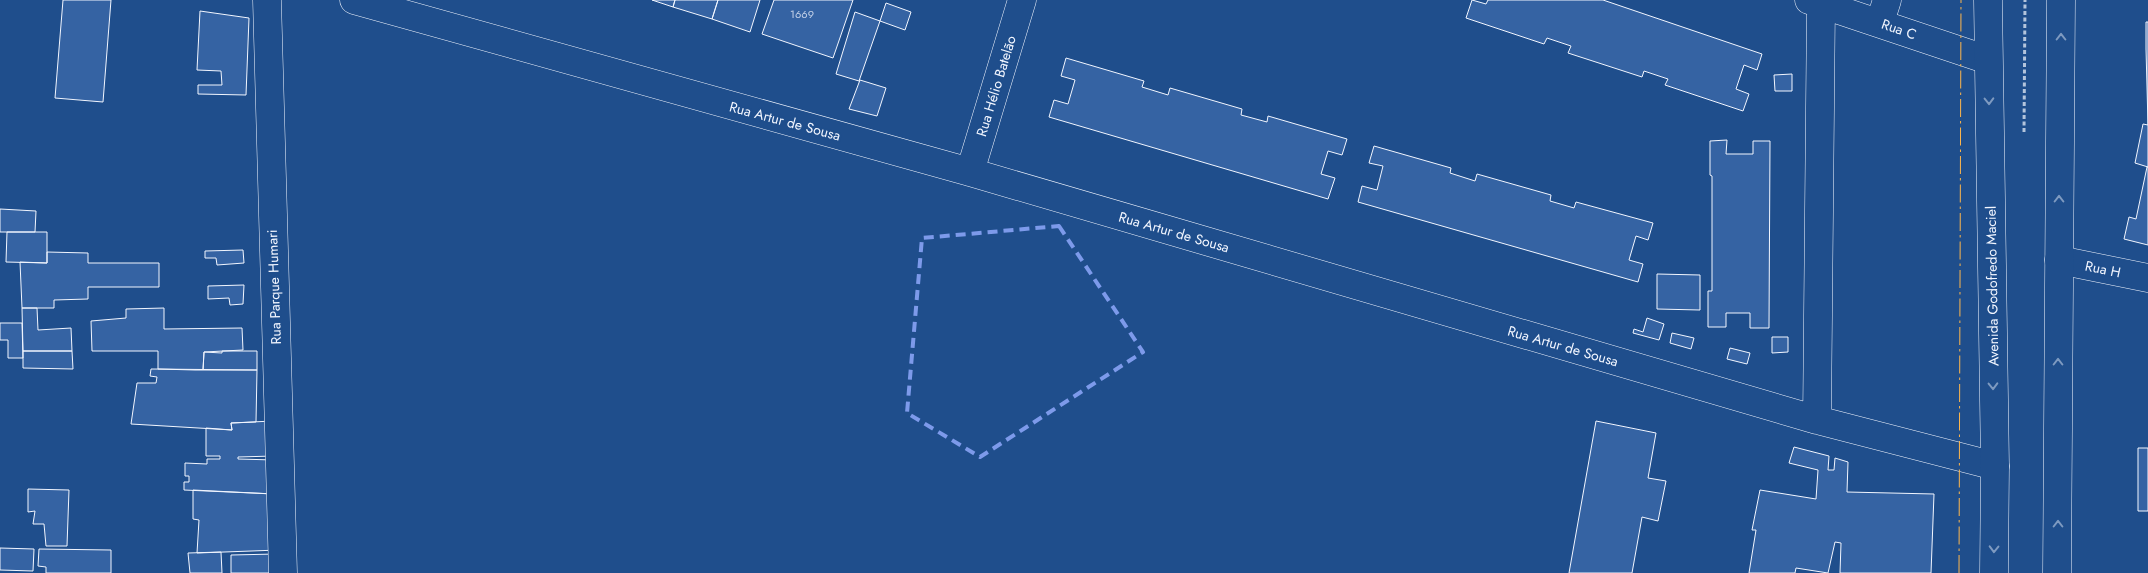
<svg xmlns="http://www.w3.org/2000/svg" width="2148" height="573" font-family="Jost,sans-serif">
<style>
.building{fill:#3563a3;stroke:#f2f6ff}
.lines{fill:none;stroke-linecap:round;stroke-linejoin:round}
.minor-casing{stroke:#f2f6ff;stroke-width:29}
.major-casing{stroke:#f2f6ff;stroke-width:29}
.path{stroke:#b3c4dc;stroke-width:3;stroke-dasharray:4 2.5;stroke-linecap:butt}
.minor{stroke:#1f4e8c;stroke-width:28}
.major{stroke:#1f4e8c;stroke-width:28}
.power{stroke:#ffb74d;stroke-width:1;stroke-dasharray:18 4 2.5 4;stroke-linecap:butt}
.oneway{stroke:#7e9ac0}
.marked{fill:none;stroke:#7d9aea;stroke-width:4;stroke-dasharray:10 6;stroke-linejoin:round}
.labels{text-anchor:middle;stroke-width:4;stroke-linejoin:round;paint-order:stroke}
.number-label{font-size:11px;fill:#c3d1e8}
.street-label{font-size:14px;fill:#f2f6ff;stroke:#1f4e8c}
</style>
<rect width="100%" height="100%" fill="#1f4e8c"/>
<path class="building" d="M63 0H111L103 102 55 98Z
M652 0H675L673 7Z
M675 0H718L712 19 673 7Z
M718 0H760L750 32 712 19Z
M774 0H853L833 58 762 34Z
M1472 0 1486 4 1488 0H1603L1762 54 1757 70 1744 65 1736 89 1749 94 1743 111 1665 85 1668 79 1644 71 1642 77 1568 53 1571 46 1547 38 1544 44 1466 18Z
M886 3 911 12 905 30 880 21Z
M200 11 249 18 246 95 198 94V85H222L221 71 197 70Z
M855 12 880 21 859 81 836 74Z
M2146 22H2148V125L2146 49Z
M1066 58 1144 81 1142 87 1168 95 1170 88 1242 109 1241 115 1267 122 1268 116 1347 139 1342 155 1328 151 1321 174 1335 178 1328 199 1049 117 1054 100 1068 104 1075 80 1061 76Z
M1792 74V91H1775L1774 75Z
M860 80 886 88 877 116 849 109Z
M2143 124 2148 125V167L2135 163Z
M1727 140 1726 154H1753V141H1770L1769 328H1750V313H1726V327H1708V291H1712V176L1710 175V141Z
M1374 146 1451 168 1450 173 1475 181 1477 174 1551 195 1550 201 1574 208 1576 202 1653 223 1648 240 1636 236 1629 260 1643 264 1638 282 1358 202 1362 186 1377 190 1383 166 1369 163Z
M2147 167H2148V245L2124 239 2129 217 2136 219Z
M0 209 36 211 35 232H0Z
M7 232H47V263L6 262Z
M243 250 244 263 217 265 216 258H205V251Z
M47 252 88 253V263H159V287H88V299L54 300V308H22L20 262 47 263Z
M1657 274 1700 275V310L1657 309Z
M244 285 243 304 230 305 229 298 208 299V286Z
M22 308H37L38 330 71 328 72 351H23Z
M164 308V329L242 328 243 350 204 352 203 370H195L158 369V351H92L91 321 126 318V309Z
M1647 318 1664 324 1659 340 1633 333 1634 329 1643 332Z
M0 323H22L23 358H8V340H0Z
M1672 333 1694 338 1691 349 1670 343Z
M1772 337H1788V352L1772 353Z
M1730 348 1750 353 1747 364 1727 359Z
M23 351H72L73 369 23 368Z
M222 351H257V370H203L204 352 222 353Z
M151 369 257 370 256 422 231 423 232 430 131 424 137 383H156L157 377 150 376Z
M273 421 274 456 238 457V459L274 460V494L184 490V482H189V476H185V463L207 464V459H220V456H206V428L232 430 231 423Z
M1596 421 1656 433 1648 478 1666 481 1658 521 1642 517 1632 573H1569Z
M1794 447 1829 456 1828 470H1834L1835 458 1848 462 1847 492 1934 494 1931 573H1840L1841 543 1835 542 1828 573 1796 568 1795 573H1749L1756 530H1752L1760 490 1816 499 1818 470 1789 463Z
M2138 448H2148V511H2138Z
M28 489 69 490 67 546H46L44 524H33L35 511 28 512Z
M193 490 274 494 279 550 197 553 199 520 193 519Z
M0 548 34 549 33 571 0 570Z
M39 549 111 550V573H46V567L38 566Z
M221 552 222 573H190L188 553Z
M276 554V573H231V555Z"/>
<g class="lines">
<g class="minor-casing">
<path id="minor" d="M267 0 283 573
M354 0 970 172 1817 420 1995 466
M1809 0 1988 60
M1880 22 1887 0
M970 172 1022 0
M2059 260 2148 278
M1817 420 1821 4"/>
</g>
<g class="major-casing">
<path id="major" d="M1988 0 1995 466 1994 573
M2057 573 2061 0"/>
</g>
<path class="path" d="M2024 132 2025 0"/>
<use href="#minor" class="minor"/>
<use href="#major" class="major"/>
<path class="power" d="M1959 573 1961 0"/>
</g>
<defs><path id="oneway-chevron" d="M-2-3.5L2.5 0L-2 3.5" fill="none" stroke-width="1.6" stroke-linecap="round" stroke-linejoin="round" transform="scale(1.25)"/></defs>
<g class="oneway">
<use href="#oneway-chevron" transform="translate(2061 37) rotate(-90)"/>
<use href="#oneway-chevron" transform="translate(1989 101) rotate(89)"/>
<use href="#oneway-chevron" transform="translate(2059 199) rotate(-90)"/>
<use href="#oneway-chevron" transform="translate(2058 362) rotate(-90)"/>
<use href="#oneway-chevron" transform="translate(1993 386) rotate(89)"/>
<use href="#oneway-chevron" transform="translate(2058 524) rotate(-90)"/>
<use href="#oneway-chevron" transform="translate(1994 549) rotate(91)"/>
</g>
<path class="marked" d="M1059 226 1143 352 980 457 907 413 922 238Z"/>
<g class="labels">
<g class="number-label">
<text x="802" y="18">1669</text>
</g>
<g class="street-label">
<text transform="translate(1899 29) rotate(19)" y="5">Rua C</text>
<text transform="translate(996 86) rotate(-73)" y="5">Rua Hélio Batelão</text>
<text transform="translate(785 121) rotate(15)" y="5">Rua Artur de Sousa</text>
<text transform="translate(1174 232) rotate(16)" y="5">Rua Artur de Sousa</text>
<text transform="translate(2103 269) rotate(12)" y="5">Rua H</text>
<text transform="translate(1992 286) rotate(-91)" y="5">Avenida Godofredo Maciel</text>
<text transform="translate(274 287) rotate(-92)" y="5">Rua Parque Humari</text>
<text transform="translate(1563 346) rotate(16)" y="5">Rua Artur de Sousa</text>
</g>
</g>
</svg>
